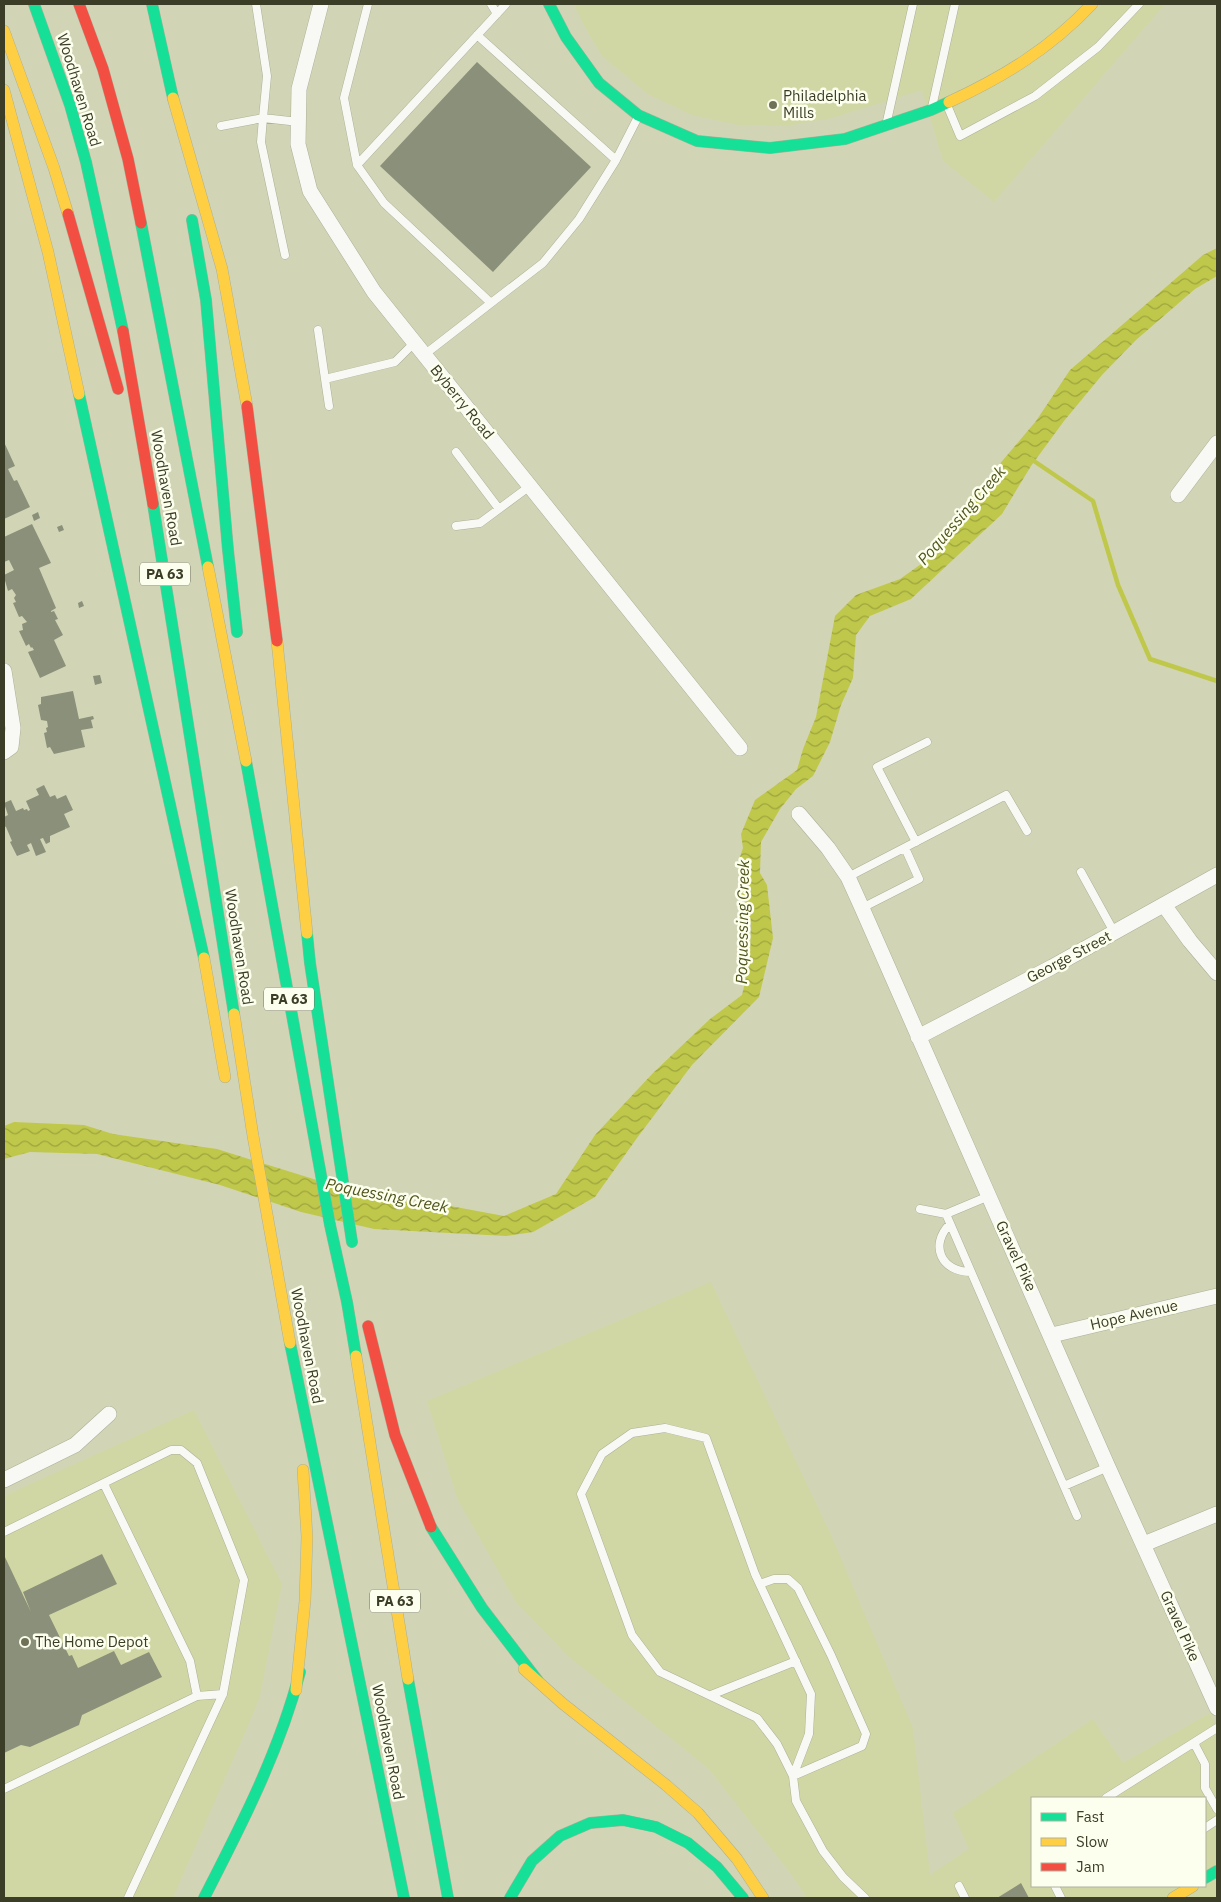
<svg xmlns="http://www.w3.org/2000/svg" width="1221" height="1902" font-family="'IBM Plex Sans',sans-serif">
<style>
.built{fill:#d1d7a4;fill-rule:evenodd}
.water{fill:url(#water-waves)}
.lines{fill:none;stroke-linecap:round;stroke-linejoin:round}
.stream{stroke:#c0c84b;stroke-width:4.5}
.building{fill:#8a9079}
.lane-casing{stroke:#adb097;stroke-width:9}
.street-casing{stroke:#adb097;stroke-width:16}
.fast-casing{stroke:#adb097;stroke-width:12}
.slow-casing{stroke:#adb097;stroke-width:12}
.jam-casing{stroke:#adb097;stroke-width:12}
.lane{stroke:#f8f9f4;stroke-width:8}
.street{stroke:#f8f9f4;stroke-width:15}
.fast{stroke:#16e098;stroke-width:11}
.slow{stroke:#ffcf43;stroke-width:11}
.jam{stroke:#f24e42;stroke-width:11}
.poi-dot{fill:#707258;stroke:#fdffee;stroke-width:2}
.labels{text-anchor:middle;stroke-width:5;stroke-linejoin:round;paint-order:stroke}
.shield{fill:#fdffee;stroke:#757762;stroke-width:1}
.shield-label{font-size:14px;font-weight:bold;fill:#3b3d26}
.street-label{font-size:15px;fill:#3b3d26;stroke:#fdffee}
.poi-label{font-size:15px;fill:#3b3d26;stroke:#fdffee;text-anchor:start}
.water-label{font-size:16px;font-style:italic;fill:#51551b;stroke:#fdffee}
</style>
<defs>
<pattern id="water-waves" width="16" height="10" patternUnits="userSpaceOnUse" patternTransform="scale(1.25)"><rect width="16" height="10" fill="#c0c84b"/><path d="M0 5q4-4 8 0t8 0" fill="none" stroke="#9da43e"/></pattern>
</defs>
<rect width="100%" height="100%" fill="#d1d5b5"/>
<path class="built" d="M574 4H1165L994 202 943 161 922 90 832 118 786 126 739 125 692 115 648 94 603 57 583 24Z
M711 1282 832 1537 913 1728 930 1875 969 1849 953 1813 1093 1719 1123 1763 1210 1713 1217 1729V1898H807L791 1874 708 1768 568 1656 516 1602 458 1500 427 1401ZM1032 1798H1205V1886H1032Z
M194 1410 282 1584 259 1700 173 1898H4V1496Z"/>
<path class="water" d="M1217 248V276L1195 289 1136 340 1102 375 1064 421 1031 466 1002 514 911 599 870 616 856 635 853 678 841 705 830 742 813 776 796 789 780 809 761 842 760 873 767 885 773 938 759 997 692 1065 637 1138 595 1197 533 1232 506 1236 374 1229 301 1212 220 1185 97 1154 30 1152 4 1159V1126L14 1122 84 1125 113 1134 217 1149 381 1200 445 1205 504 1216 556 1194 595 1135 653 1073 710 1019 742 995 750 961 751 924 740 890 738 863 743 848 741 834 755 800 797 770 803 749 816 717 835 616 856 595 900 579 931 557 937 536 966 504 1036 421 1070 370 1203 255Z"/>
<g class="lines">
<path class="stream" d="M1031 459 1093 501 1118 585 1150 659 1217 681"/>
</g>
<path class="building" d="M477 62 591 167 493 272 380 166Z
M4 442 15 466 8 469 14 481 17 480 30 507 4 519Z
M38 512 40 518 34 521 32 515Z
M32 524 51 563 39 568 56 608 51 611V612L54 611 58 619 55 620 63 635 54 640 66 666 40 678 28 652 34 650 32 647 31 648 29 644 26 646 19 631 23 630 22 624 27 622 22 616 19 617 13 603 16 602 14 598 16 595 12 589 8 591 4 577V575L14 570 9 560 4 562V537Z
M62 525 64 530 59 532 57 527Z
M82 601 84 606 79 608 78 603Z
M100 675 102 683 95 685 93 676Z
M73 691 79 719 93 716 94 719 91 720 93 728 81 730 85 747 54 754 50 747 47 748 44 733 47 732 46 728 48 727 47 721 41 720 38 705 41 704V697Z
M44 785 50 797 55 795 57 799 66 795 73 810 64 814 70 827 50 836V842L46 844 43 838 40 839 46 852 36 856 31 843 27 845 30 851 17 856 10 842 12 841 6 827 4 826 5 823 4 817 8 815 4 803 11 800 16 811 23 808 24 810 27 809 28 811 30 810 26 801 39 795 36 789Z
M102 1554 117 1584 49 1615 69 1656 72 1655 78 1668 114 1651 121 1665 149 1652 162 1677 82 1715 79 1725 30 1747 21 1745 4 1753V1555L31 1612 23 1592Z
M1021 1883 1029 1898H997Z"/>
<g class="lines">
<g class="lane-casing">
<path id="lane" d="M256 4 267 76 263 118 299 122
M368 4 344 98 357 165 506 4
M491 4 497 14
M477 35 616 160
M947 105 960 136 1035 96 1098 47 1139 4
M932 107 955 4
M887 121 913 4
M221 126 263 118 261 142 285 255
M357 165 384 203 491 303 543 263 579 219 616 160 638 117
M318 330 325 379 395 362 414 343
M424 355 491 303
M325 379 329 406
M456 452 499 509
M456 526 480 523 530 486
M916 842 877 767 927 742
M1081 872 1114 932
M848 877 1006 795 1027 831
M862 908 919 879 905 848
M989 1196 946 1214 1077 1516
M920 1209 946 1214
M950 1224C929 1245 941 1272 971 1272
M104 1484 190 1661 197 1696
M1064 1486 1108 1467
M4 1532 171 1450H181L197 1463 244 1580 223 1694 128 1898
M760 1584 774 1579H788L798 1588 831 1655 866 1734 862 1746 793 1776
M711 1695 796 1661
M1194 1743 1205 1764V1788L1217 1809
M793 1776 809 1734 811 1694 755 1574 706 1438 665 1428 632 1433 602 1454 581 1494 632 1635 660 1672 757 1718 777 1744 793 1776 796 1801 823 1851 843 1877 865 1898
M4 1789 197 1696 223 1694
M1106 1798 1217 1728
M1205 1828 1217 1820
M959 1886 965 1898
M1055 1886 1061 1898"/>
</g>
<g class="street-casing">
<path id="street" d="M321 4 299 89 298 144 310 191 374 292 740 748
M1178 495 1217 443
M4 671 13 728 11 747 4 752
M799 814 828 848 848 877 862 908 1108 1467 1217 1708
M1164 905 1190 941 1217 973
M918 1037 1052 967 1217 875
M1052 1335 1217 1296
M4 1480 75 1445 109 1414
M1144 1544 1217 1514"/>
</g>
<g class="fast-casing">
<path id="fast" d="M34 4 70 105 86 162 123 331
M152 4 173 98
M549 4 566 37 599 83 638 115 697 141 770 148 845 139 931 110 949 102
M192 220 206 300 228 550 237 632
M141 223 208 567
M79 394 204 958
M153 504 234 1014
M246 761 330 1225 347 1302 356 1356
M307 933 310 963 352 1242
M290 1343 404 1898
M431 1527 482 1608 538 1681
M408 1679 448 1898
M1205 1878 1217 1871
M204 1898C242 1824 279 1752 300 1672
M510 1898 532 1861 560 1836 590 1823 623 1820 656 1827 688 1843 717 1867 743 1898"/>
</g>
<g class="slow-casing">
<path id="slow" d="M4 31 54 168 68 214
M4 90 48 252 79 394
M173 98 222 269 247 406
M949 102C1003 77 1051 48 1092 4
M208 567 246 761
M277 641 307 933
M204 958 225 1077
M234 1014 253 1136 290 1343
M356 1356 408 1679
M524 1669 562 1703 666 1785 698 1813 737 1859 763 1898
M296 1690 305 1601 307 1537 303 1470
M1173 1898 1193 1886"/>
</g>
<g class="jam-casing">
<path id="jam" d="M79 4 103 69 128 159 141 223
M68 214 118 389
M123 331 153 504
M247 406 277 641
M368 1326 395 1435 431 1527"/>
</g>
<use href="#lane" class="lane"/>
<use href="#street" class="street"/>
<use href="#fast" class="fast"/>
<use href="#slow" class="slow"/>
<use href="#jam" class="jam"/>
</g>
<g class="poi-dot">
<circle cx="773" cy="105" r="5"/>
<circle cx="25" cy="1642" r="5"/>
</g>
<g class="labels">
<g class="shield">
<rect x="140" y="562.5" width="50" height="23" rx="4"/>
<rect x="264" y="987.5" width="50" height="23" rx="4"/>
<rect x="370" y="1589.5" width="50" height="23" rx="4"/>
</g>
<g class="shield-label">
<text x="165" y="579">PA 63</text>
<text x="289" y="1004">PA 63</text>
<text x="395" y="1606">PA 63</text>
</g>
<g class="street-label">
<text transform="translate(79 90) rotate(73)" y="5">Woodhaven Road</text>
<text transform="translate(462 402) rotate(51)" y="5">Byberry Road</text>
<text transform="translate(166 488) rotate(80)" y="5">Woodhaven Road</text>
<text transform="translate(239 947) rotate(81)" y="5">Woodhaven Road</text>
<text transform="translate(1069 957) rotate(-28)" y="5">George Street</text>
<text transform="translate(1016 1256) rotate(65)" y="5">Gravel Pike</text>
<text transform="translate(1134 1315) rotate(-13)" y="5">Hope Avenue</text>
<text transform="translate(307 1346) rotate(79)" y="5">Woodhaven Road</text>
<text transform="translate(1180 1626) rotate(66)" y="5">Gravel Pike</text>
<text transform="translate(388 1742) rotate(79)" y="5">Woodhaven Road</text>
</g>
<g class="poi-label">
<text x="783" y="101">Philadelphia<tspan x="783" dy="17">Mills</tspan></text>
<text x="35" y="1647">The Home Depot</text>
</g>
<g class="water-label">
<text transform="translate(961 515) rotate(-49)" y="6">Poquessing Creek</text>
<text transform="translate(742 922) rotate(-89)" y="6">Poquessing Creek</text>
<text transform="translate(387 1195) rotate(11)" y="6">Poquessing Creek</text>
</g>
</g>
<rect width="1221" height="1902" fill="none" stroke="#3b3d26" stroke-width="10"/>
<rect x="1031" y="1797" width="175" height="90" fill="#fdffee" stroke="#afb19e"/>
<rect x="1041" y="1813" width="25" height="8" fill="#16e098" stroke="#afb19e"/>
<text x="1076" y="1822" font-size="15" fill="#3b3d26">Fast</text>
<rect x="1041" y="1838" width="25" height="8" fill="#ffcf43" stroke="#afb19e"/>
<text x="1076" y="1847" font-size="15" fill="#3b3d26">Slow</text>
<rect x="1041" y="1863" width="25" height="8" fill="#f24e42" stroke="#afb19e"/>
<text x="1076" y="1872" font-size="15" fill="#3b3d26">Jam</text>
</svg>
